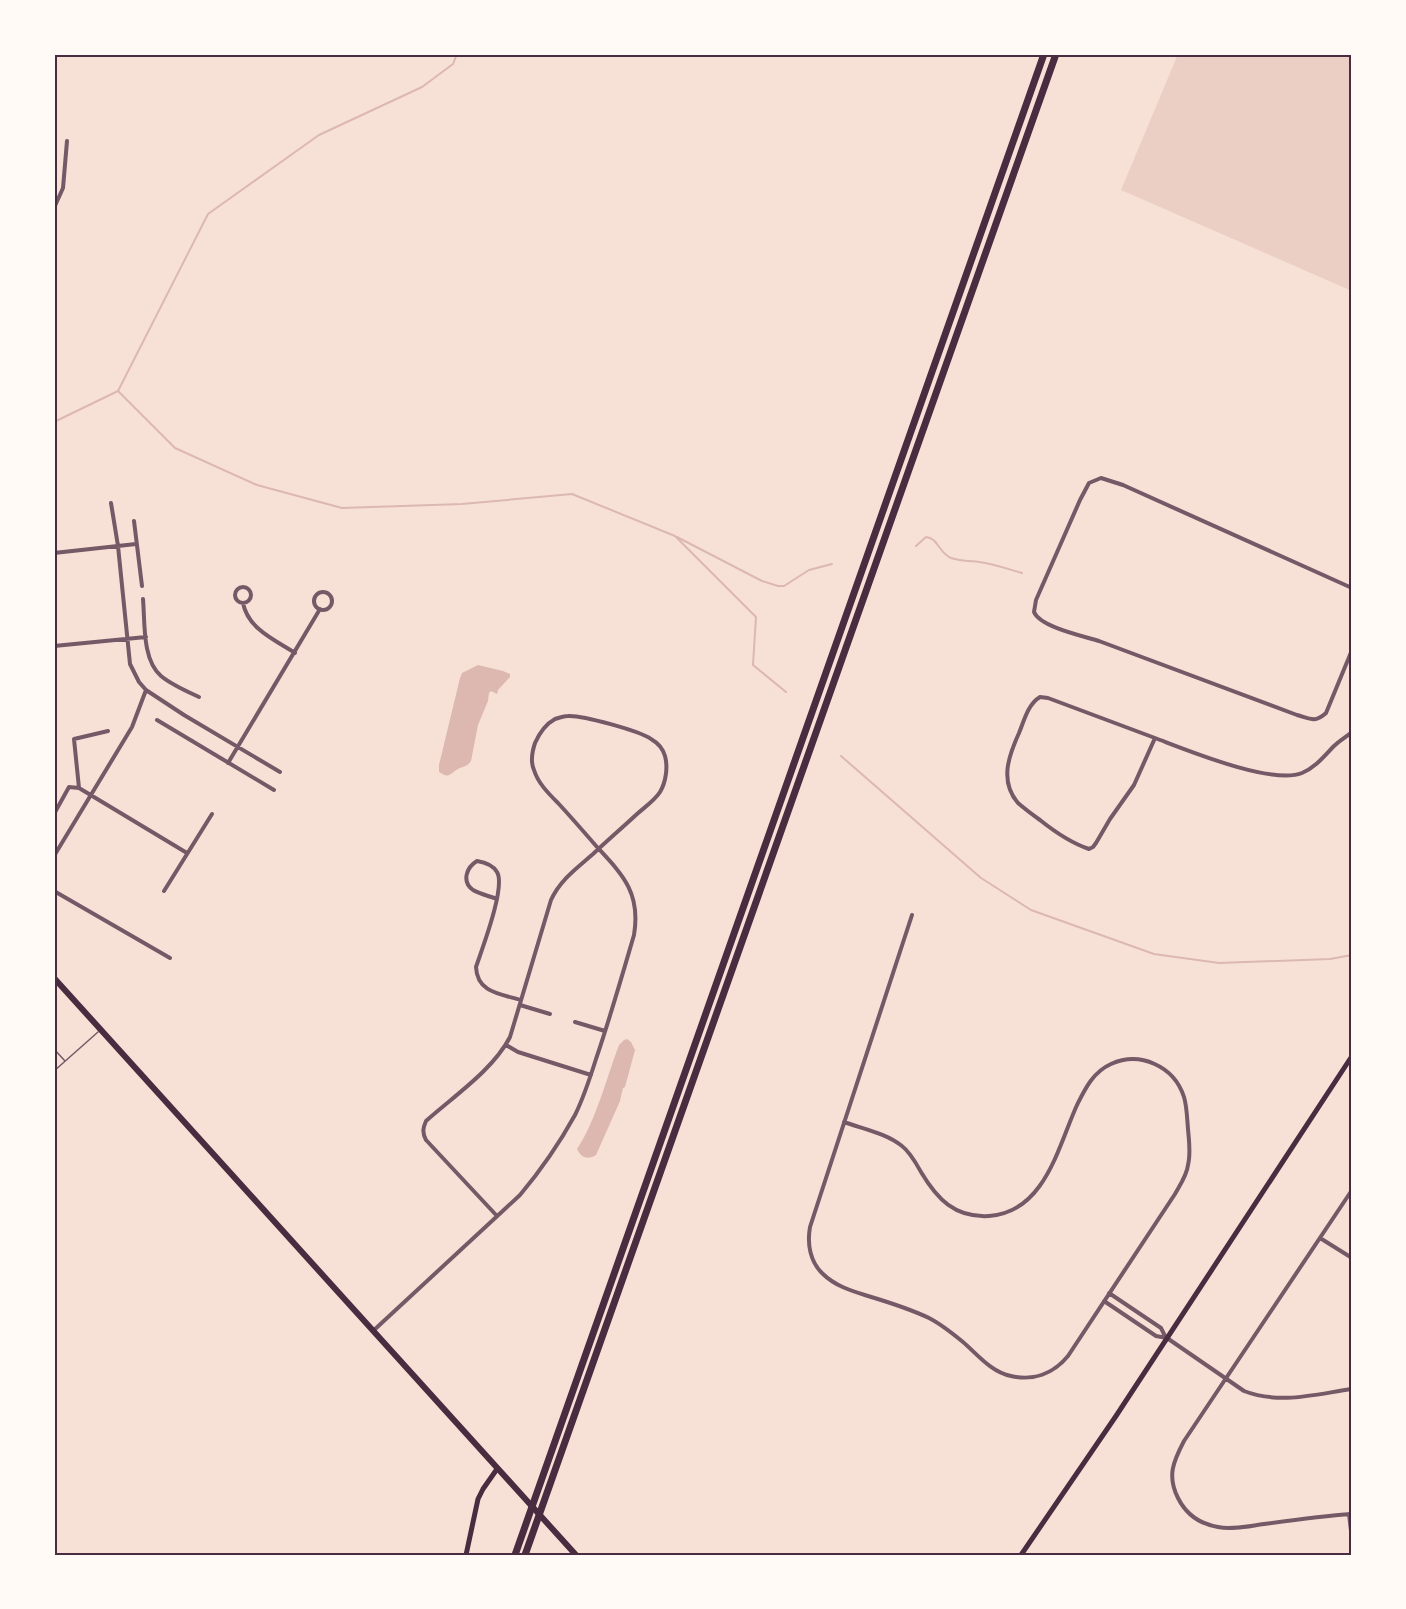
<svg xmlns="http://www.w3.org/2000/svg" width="1406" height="1609" font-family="Arial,sans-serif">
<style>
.green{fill:#ebcfc5}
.water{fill:#dcb8b0}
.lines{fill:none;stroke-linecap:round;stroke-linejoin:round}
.stream{stroke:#dcb8b0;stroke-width:2}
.service{stroke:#755966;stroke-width:1.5}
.minor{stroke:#755966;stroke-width:4}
.secondary{stroke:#4a2c40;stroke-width:5}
.primary{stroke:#4a2c40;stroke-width:6}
.motorway{stroke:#4a2c40;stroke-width:7}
.neatline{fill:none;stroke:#4a2c40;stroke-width:2}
</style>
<rect width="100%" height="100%" fill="#f7e1d7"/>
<path class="green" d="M1178 54H1352V291L1121 190Z"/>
<path class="water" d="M478 665 503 671 510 674V677L498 690 497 694 491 691 489 693 488 701 478 725 471 761C467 767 464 766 458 769 449 774 450 779 439 772V765L460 678 462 673Z
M627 1039 631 1042 635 1050 625 1087 623 1088 620 1101 596 1155C588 1160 581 1158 577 1149 596 1121 607 1076 619 1045L624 1040Z"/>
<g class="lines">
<path class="stream" d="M118 391 175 448 257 485 342 508 462 504 572 494 675 536 756 617 753 665 786 692
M54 422 118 391 208 214 319 135 422 87 453 64 457 54
M677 537 762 581 778 586H784L809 570 832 564
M916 546 926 537C938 538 939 553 951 558 960 561 970 561 979 562 994 564 1008 569 1022 573
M841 756 981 878 1031 910 1154 954 1219 963 1330 959 1352 955"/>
<path class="service" d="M54 1049 65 1061
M54 1071 98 1032"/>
<path class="minor" d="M54 208 63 188 67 141
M134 521 142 586
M54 553 136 544
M235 595a8 8 0 1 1 16 0a8 8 0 1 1-16 0Z
M1352 588 1123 485 1101 478 1089 483 1080 500 1036 600 1034 612C1040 627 1083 636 1099 641L1297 715C1311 719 1315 723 1326 713L1352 650
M314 601a9 9 0 1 1 18 0a9 9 0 1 1-18 0Z
M143 599C145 622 142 660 161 676 172 685 186 691 199 697
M243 603C248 629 275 640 295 653
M54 646 146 637
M146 690 184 715 280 772
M1040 697 1048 698 1155 738 1134 785 1110 819 1096 843 1093 847 1089 849C1071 843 1055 832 1040 820 1033 815 1025 809 1018 803 999 781 1009 755 1019 733 1024 721 1028 704 1040 697Z
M157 720 274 790
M108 731 74 739 79 788 187 853
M1155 738C1187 750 1271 785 1302 773 1316 767 1324 756 1334 746 1339 741 1346 737 1352 732
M228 763 320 609
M54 814 69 787 79 788
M54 856 132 727 146 690 139 682 130 664 118 546 111 503
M54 891 170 958
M164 891 212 814
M497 899C489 896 480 894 473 890 461 881 467 867 477 861 483 862 493 865 497 872 506 887 482 949 476 967 477 993 501 994 521 1000
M520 1005 550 1014
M575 1022 605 1031
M506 1045 518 1052 591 1075
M844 1122C863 1129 886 1133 902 1146 910 1152 916 1163 921 1172 937 1199 955 1218 989 1216 1045 1212 1058 1147 1077 1105 1085 1089 1093 1072 1111 1064 1140 1051 1174 1066 1184 1097 1187 1107 1187 1118 1188 1129 1189 1141 1191 1153 1188 1165 1187 1175 1180 1185 1175 1194L1068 1356C1053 1374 1033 1381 1011 1376 991 1372 977 1354 963 1342 952 1333 941 1324 929 1318 910 1309 888 1302 868 1296 852 1291 835 1286 823 1274 810 1262 807 1244 810 1227L912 915
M1352 1190 1184 1441C1173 1462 1167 1476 1178 1498 1186 1514 1200 1524 1218 1527 1232 1530 1249 1526 1264 1524 1293 1520 1323 1516 1352 1514
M1320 1238 1352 1258
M1109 1293 1161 1328 1166 1338
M1104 1301 1156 1336 1167 1338 1244 1391C1280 1405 1316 1394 1352 1389
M373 1331 520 1195C541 1170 559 1144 575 1115 584 1097 590 1078 596 1059 610 1018 622 976 634 935 641 893 623 875 597 847 584 832 571 817 558 803 548 793 538 783 534 770 530 761 532 752 535 743 539 734 546 724 555 719 558 718 565 716 568 716 582 715 640 731 651 739 658 743 663 749 665 756 668 767 666 782 660 792 655 800 645 807 637 814 623 827 608 840 593 854 577 868 560 880 551 900L510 1037C493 1070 454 1096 426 1121 423 1128 422 1132 426 1140L497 1216
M1349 1514 1352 1539"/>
<path class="secondary" d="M466 1555 478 1499 483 1489 497 1469
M1021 1555 1116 1416 1352 1056"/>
<path class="primary" d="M54 978 576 1555"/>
<path class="motorway" d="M515 1555 1044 54
M525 1555 1056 54"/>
</g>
<rect width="1406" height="1609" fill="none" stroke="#fffaf5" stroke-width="111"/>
<rect x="56" y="56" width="1294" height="1498" class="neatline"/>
</svg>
